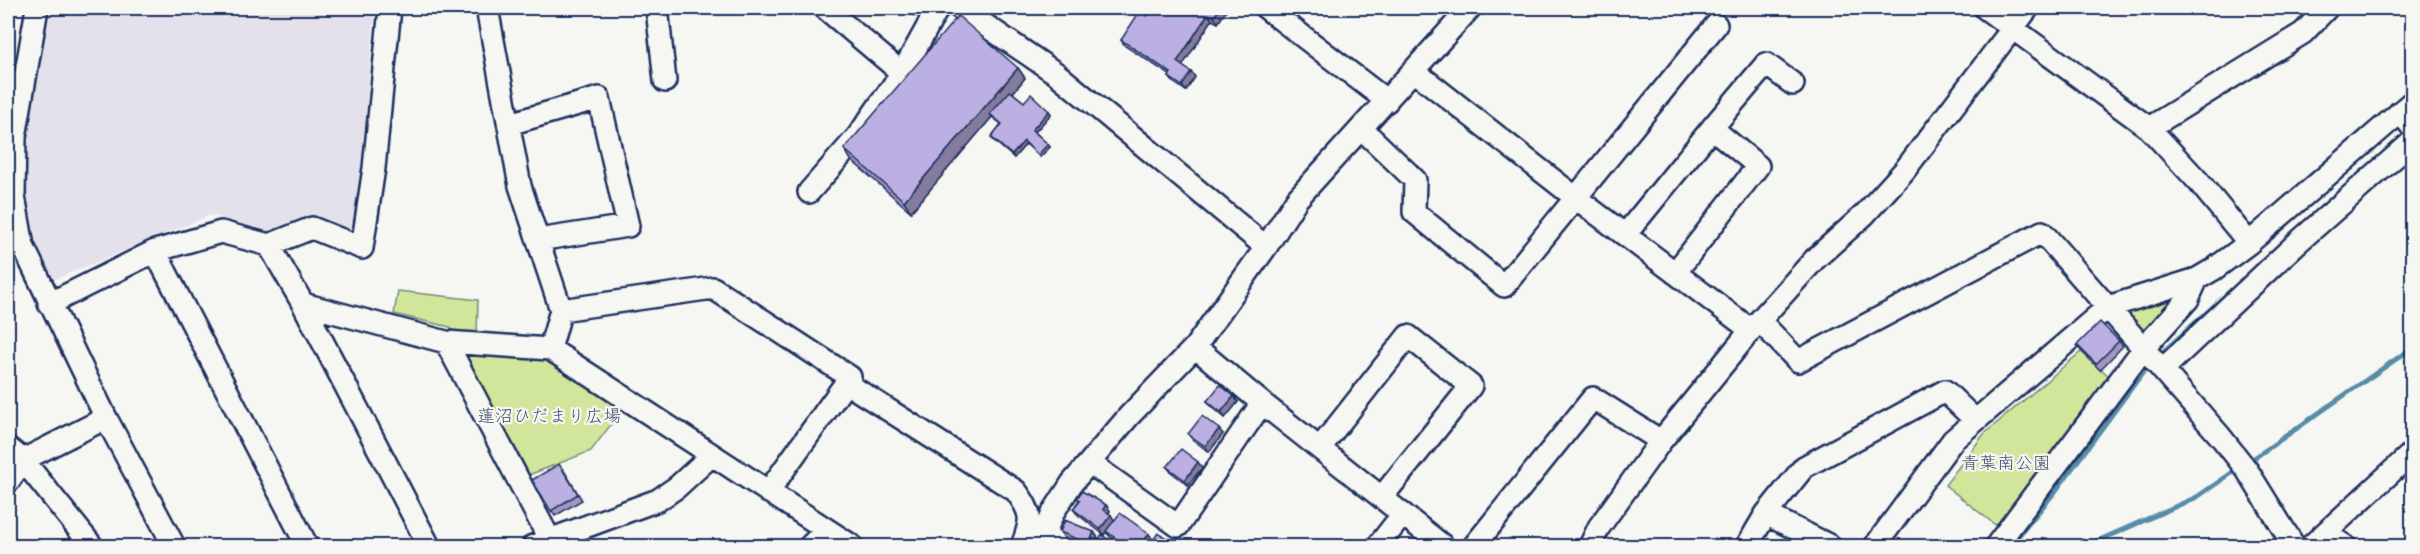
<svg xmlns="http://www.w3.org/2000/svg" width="2420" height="554" font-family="Mali,'Klee One',sans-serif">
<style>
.built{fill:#e4e1ed}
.green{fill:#d2e69b;stroke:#768a7c;stroke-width:1.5}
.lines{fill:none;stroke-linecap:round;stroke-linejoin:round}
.stream{stroke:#558ca8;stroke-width:5}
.minor-casing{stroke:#1b2f5e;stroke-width:26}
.minor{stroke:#f6f6f2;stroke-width:21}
.wall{fill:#a197c2;stroke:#1b2f5e;stroke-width:1.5}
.shaded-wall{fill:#837b9e;stroke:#1b2f5e;stroke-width:1.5}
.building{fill:#bbb0e1;stroke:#1b2f5e;stroke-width:1.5}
.labels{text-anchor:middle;stroke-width:4.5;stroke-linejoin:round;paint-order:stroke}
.park-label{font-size:18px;fill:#40546a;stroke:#f6f6f2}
</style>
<rect width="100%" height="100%" fill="#f6f6f2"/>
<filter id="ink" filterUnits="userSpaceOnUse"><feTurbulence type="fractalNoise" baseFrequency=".0167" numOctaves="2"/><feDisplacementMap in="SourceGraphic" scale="12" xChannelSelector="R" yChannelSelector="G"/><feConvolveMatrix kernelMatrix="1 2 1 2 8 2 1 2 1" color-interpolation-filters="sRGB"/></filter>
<g filter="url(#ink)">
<path class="built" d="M45 8H375L355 238 273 233 211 215 48 282 19 204Z"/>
<path class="green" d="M398 291 478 300 477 333 453 331 450 327 394 314Z
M2174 295 2179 303 2145 333H2136L2124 318 2128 311Z
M539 351 621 411 591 451 526 476 462 352Z
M2082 351 2113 380 1999 528 1945 485 1984 434Z"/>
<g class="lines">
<path class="stream" d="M2156 358 2252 272
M2247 463 2412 348
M2010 546 2054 493 2149 364
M2086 546 2197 497 2239 468"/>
<g class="minor-casing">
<path id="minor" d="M37 8 15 137 14 196 23 246 106 418 174 546
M487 8 520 186 561 310 550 349
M657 8 665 81
M825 8 902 73 938 8
M960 8 1057 74 1266 247
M1266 8 1387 101
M1985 8 2149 128 2198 181 2249 243
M1414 71 1576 198 1751 330
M2400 112 2412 127
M509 124 599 98 628 226 538 240
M1712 128 1766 64 1793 84
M2149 128 2303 33 2327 8
M1362 129 1415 180 1414 212 1504 286 1716 25
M809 192 858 136 902 73
M1625 235 1712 128 1758 166 1675 273
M269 245 303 304 429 546
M155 251 307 546
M49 304 155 251 221 232 269 245 312 228 362 248 374 168 390 8
M303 304 446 342 550 349 852 546
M561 310 713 288 850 377 768 492
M1760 321 1798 361 2042 232 2220 436 2247 470 2294 546
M446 342 553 546
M1195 347 1262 403 1443 546
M2163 369 2297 243 2412 142
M846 383 1016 491C1033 514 1032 520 1022 546
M8 448 23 460 92 546
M1320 448 1408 336 1471 386 1382 497
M1090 463 1178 526 1262 403
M8 482 23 460 106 418
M1766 514 1830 546
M2327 534 2345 546
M1044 537 1071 546
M533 546 658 500 677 487 712 455
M810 546 827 530
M1039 546 1054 511 1072 483 1129 416 1195 347 1266 247 1297 199 1470 8
M1378 546 1403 514
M1474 546 1593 398 1661 441
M1590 546 1599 527 1661 441 1751 330 1815 259 1864 215 1904 171 2028 8
M1747 546 1766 514 1804 467 1945 391 1975 420
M1875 546 1953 440 2108 307 2197 279 2214 269 2249 243 2412 102
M1996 546 2144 348 2188 299 2197 279
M2311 546 2412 453"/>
</g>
<use href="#minor" class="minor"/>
</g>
<path class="wall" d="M887 8H922L919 17Z
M1228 8 1218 23 1212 20 1182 66 1191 72 1195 77 1186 91 1173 82 1169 77 1170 75 1125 46 1121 40 1147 16 1167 11Z
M1018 68 1025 78 1013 93 1024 102 1049 111 1051 114 1035 132 1050 147 1040 157 1026 144 1014 158 993 140 991 137 1001 124 992 117 911 212 851 160 844 149Z
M2119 341 2123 346 2100 370 2081 351 2077 345Z
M1207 401 1238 402 1225 418 1211 406Z
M1188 434H1223L1209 452 1192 439Z
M1167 467 1202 468 1188 485 1171 472Z
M563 469 582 500 555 516 532 480Z
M1077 498 1106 505 1110 511 1108 513 1114 520 1149 534 1153 540 1148 546H1122L1110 537 1106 532 1104 535 1077 514 1073 509 1079 500Z
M1060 532H1094L1098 538 1095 543 1118 546H1084L1064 538Z"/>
<path class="shaded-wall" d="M917 8H922L919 17 915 12Z
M1220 8H1228L1218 23 1214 17Z
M1208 14 1212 20 1181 68 1177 62Z
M1018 68 1025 78 993 116 990 114 992 117 911 212 904 201Z
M1191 72 1195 77 1186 91 1182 86Z
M1049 111 1051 114 1034 133 1032 130Z
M1024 141 1026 144 1014 158 1012 155Z
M1048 144 1050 147 1040 157 1038 155Z
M1234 396 1238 402 1225 418 1221 412Z
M1219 429 1223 434 1209 452 1205 446Z
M1198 462 1202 468 1188 485 1185 480Z
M1106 505 1110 511 1107 515 1103 509Z
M1111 515 1115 521 1104 535 1100 529Z
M1094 532 1098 538 1094 546H1090L1089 544Z
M1149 534 1153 540 1148 546H1139Z"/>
<path class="building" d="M902 8H917L915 12Z
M1152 8H1162L1167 11 1169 8H1220L1214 17 1208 14 1177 62 1191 72 1182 86 1169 77 1171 73 1121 40 1140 11 1147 16Z
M958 16 1018 68 904 201 844 149Z
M1010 91 1024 102 1031 94 1049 111 1032 130 1048 144 1038 155 1024 141 1012 155 991 137 1002 124 990 114Z
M2100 322 2119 341 2096 364 2077 345Z
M1220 385 1234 396 1221 412 1207 401Z
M1202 416 1219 429 1205 446 1188 434Z
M1181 449 1198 462 1185 480 1167 467Z
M559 464 578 494 551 511 532 480Z
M1082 491 1106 505 1103 509 1111 515 1100 529 1073 509 1080 500 1077 498Z
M1120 513 1149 534 1139 546H1126L1106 531Z
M1065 520 1094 532 1089 544 1060 532Z
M1158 533 1180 546H1149Z
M1102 535 1118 546H1093Z"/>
</g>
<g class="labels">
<g class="park-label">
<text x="549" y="422">蓮沼ひだまり広場</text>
<text x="2006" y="469">青葉南公園</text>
</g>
</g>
<rect width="2420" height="554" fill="none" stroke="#f6f6f2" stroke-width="30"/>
<rect x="15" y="15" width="2390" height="524" fill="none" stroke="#1b2f5e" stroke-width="2" filter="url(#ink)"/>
</svg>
